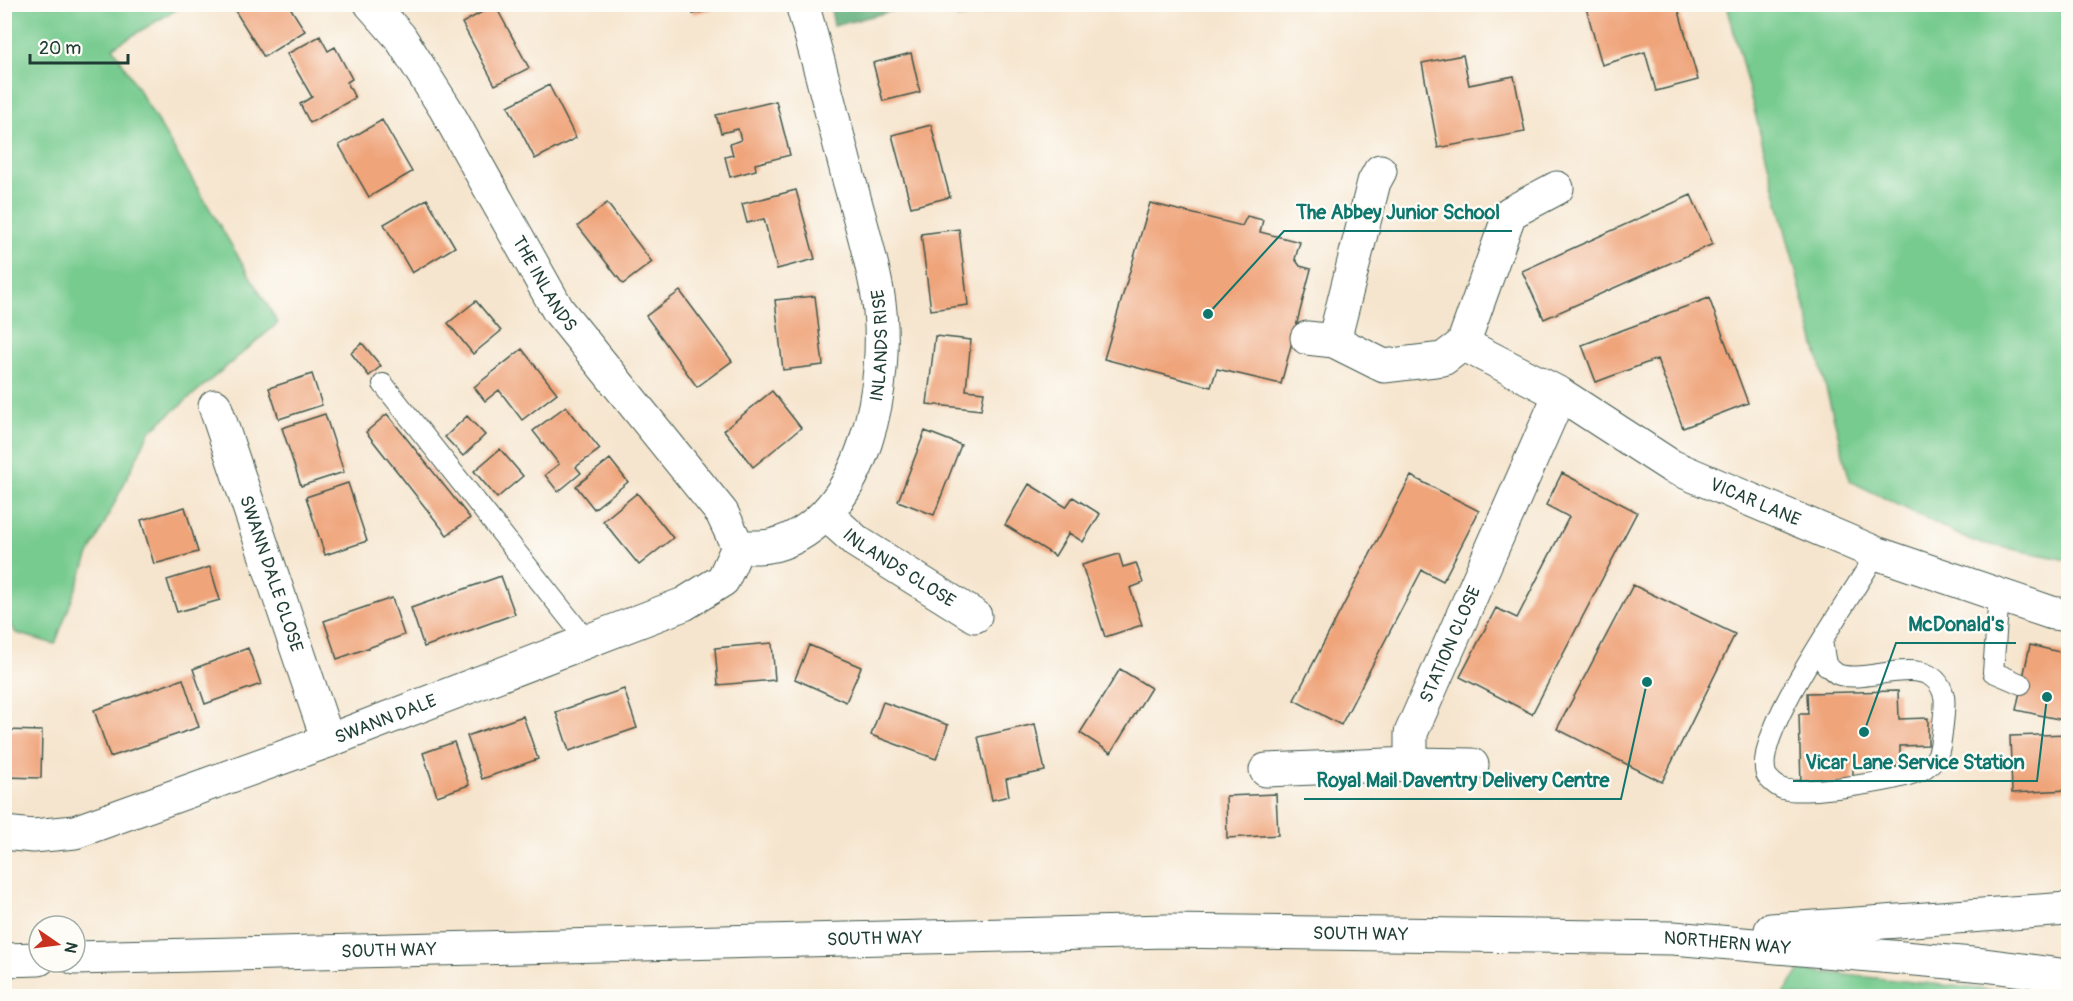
<svg xmlns="http://www.w3.org/2000/svg" width="2073" height="1001" font-family="Pangolin,sans-serif">
<style>
.green{fill:#77cb8f;stroke:#4b8462;stroke-width:1.5}
.forest{fill:#61af7a;stroke:#407657;stroke-width:1.5}
.building{fill:#efa47a}
.lines{fill:none;stroke-linecap:round;stroke-linejoin:round}
.service-casing{stroke:#3f564b;stroke-width:22}
.minor-casing{stroke:#3f564b;stroke-width:35}
.primary-casing{stroke:#3f564b;stroke-width:35}
.service{stroke:#fff;stroke-width:20}
.minor{stroke:#fff;stroke-width:33}
.primary{stroke:#fff;stroke-width:33}
.labels{text-anchor:middle;stroke-width:4.5;stroke-linejoin:round;paint-order:stroke}
.street-label{font-size:18px;fill:#1f3d34;stroke:#fdfcf7}
.leader{fill:none;stroke:#0f766e;stroke-width:2}
.callout-dot{fill:#0f766e;stroke:#fdfcf7;stroke-width:2}
.callout-label{font-size:20px;text-anchor:middle;font-weight:bold;fill:#0f766e;stroke:#fdfcf7;stroke-width:4.5;stroke-linejoin:round;paint-order:stroke}
</style>
<rect width="100%" height="100%" fill="#fdfcf7"/>
<filter id="ink" filterUnits="userSpaceOnUse"><feTurbulence type="fractalNoise" baseFrequency=".0167" numOctaves="2"/><feDisplacementMap in="SourceGraphic" scale="12" xChannelSelector="R" yChannelSelector="G"/><feConvolveMatrix kernelMatrix="1 2 1 2 8 2 1 2 1" color-interpolation-filters="sRGB"/></filter>
<filter id="wash" filterUnits="userSpaceOnUse"><feTurbulence type="fractalNoise" baseFrequency=".008" numOctaves="4" result="noise"/><feDisplacementMap in="SourceGraphic" scale="24" xChannelSelector="R" yChannelSelector="G"/><feGaussianBlur stdDeviation="1.35" result="paint"/><feColorMatrix in="noise" values="0 0 0 0 0 0 0 0 0 0 0 0 0 0 0 0 0 1.4 0 .05"/><feComposite in="paint" operator="in"/></filter>
<g filter="url(#wash)">
<rect width="100%" height="100%" fill="#f6e5ce"/>
<path class="green" d="M4 5H184L113 47 278 323 150 431 88 557 55 644 16 633 5 617Z
M1727 5H2068V560L1971 541 1850 481Z
M1800 970 2046 996H1782Z"/>
<path class="forest" d="M830 4H915V5L834 26Z
M943 5H1029L958 18Z"/>
<g id="blocks">
<path class="building" d="M235 4H288L305 31 264 57 232 6Z
M691 4H732V5L693 14Z
M1585 4H1677L1698 80 1656 91 1645 52 1602 65Z
M495 5 529 68 495 85 462 23Z
M320 36 328 51 335 47 352 79 347 82 355 98 310 123 300 104 312 97 287 54Z
M911 53 920 92 883 101 873 63Z
M1463 55 1469 85 1514 76 1525 132 1438 148 1422 63Z
M549 85 576 138 535 159 508 106Z
M776 101 790 155 755 164 756 170 730 177 725 157 733 155 730 144 741 140 738 129 721 133 716 115Z
M382 120 412 172 369 197 339 145Z
M931 125 950 197 911 207 892 135Z
M796 190 815 259 777 269 764 219 747 223 742 204Z
M1691 195 1713 244 1544 319 1522 271Z
M427 199 455 247 412 273 384 224Z
M607 203 652 262 623 284 578 226Z
M1150 203 1242 226 1247 216 1263 220 1260 232 1300 242 1295 259 1300 266 1311 269 1281 384 1217 369 1211 387 1104 359Z
M959 229 968 305 931 310 921 234Z
M680 291 732 361 697 387 646 316Z
M815 296 823 365 783 370 775 300Z
M1709 298 1748 403 1683 428 1657 359 1596 382 1582 345Z
M476 301 501 331 473 354 448 323Z
M935 336 971 340 966 390 984 392 981 410 927 404Z
M362 343 381 366 369 376 351 353Z
M522 349 557 393 522 420 499 390 485 401 474 387Z
M312 374 322 405 279 419 269 388Z
M772 391 801 428 753 467 724 430Z
M566 406 600 449 576 467 581 473 558 492 545 475 559 464 533 431Z
M325 414 344 472 301 486 282 428Z
M387 414 470 518 447 535 366 432Z
M467 416 485 435 463 456 445 437Z
M925 431 961 445 934 515 898 501Z
M500 449 523 476 497 498 474 471Z
M610 459 628 482 594 509 576 486Z
M1562 473 1637 512 1532 714 1460 677 1496 608 1517 618 1569 517 1546 505Z
M1411 476 1479 511 1443 581 1422 570 1341 725 1294 700Z
M348 483 367 541 325 555 306 497Z
M1029 484 1066 507 1073 497 1100 514 1083 542 1069 533 1055 556 1005 525Z
M637 493 673 538 639 565 603 521Z
M185 507 198 552 154 564 141 520Z
M1119 554 1123 567 1136 563 1143 583 1130 588 1142 625 1105 637 1082 565Z
M210 567 220 600 177 612 167 580Z
M501 576 515 614 424 647 411 608Z
M1633 585 1735 634 1662 782 1557 729Z
M392 598 404 635 337 659 324 621Z
M772 643 775 680 718 685 715 648Z
M809 645 861 667 846 702 795 679Z
M2030 645 2068 654V721L2016 710Z
M248 648 261 684 205 704 193 669Z
M1120 669 1151 688 1111 753 1080 733Z
M183 679 199 727 110 757 94 710Z
M624 689 637 728 569 751 556 712Z
M1898 691 1899 719 1928 718V745L1900 746V766L1853 767V784L1801 785 1799 714H1808L1807 693Z
M883 702 948 725 936 759 871 735Z
M523 716 538 759 482 779 467 736Z
M1035 724 1045 771 1006 779 1009 796 992 800 978 737Z
M4 730 42 731 41 778 4 777Z
M2068 734V790L2012 793 2010 736Z
M454 742 469 785 437 796 423 753Z
M1276 794 1278 835 1227 838 1226 796Z"/>
</g>
</g>
<g filter="url(#ink)">
<use href="#blocks" fill-opacity="0" stroke="#3f564b" stroke-width="1.5"/>
<g class="lines">
<g class="service-casing">
<path id="service" d="M383 384 587 641
M1999 595 1993 672 2021 684
M1822 641 1826 665C1830 668 1834 672 1837 674 1867 686 1932 648 1944 696 1946 704 1941 746 1938 754 1936 759 1929 765 1925 768 1907 781 1805 795 1783 789 1777 787 1768 779 1766 774 1752 732 1854 596 1876 553"/>
</g>
<g class="minor-casing">
<g id="minor">
<path id="s1" d="M371 4 400 37 445 108 558 310 722 513 738 547"/>
<path d="M1307 338 1334 341 1384 366 1443 359 1463 344"/>
<path d="M1334 341 1374 182 1380 171"/>
<path id="s2" d="M1463 344 1560 394 1671 466 1876 553 2052 613 2068 615"/>
<path d="M1463 344 1510 213 1557 188"/>
<path id="s3" d="M215 406 328 741"/>
<path id="s4" d="M827 515 857 542 975 616"/>
<path id="s5" d="M738 547C749 547 764 548 774 545 867 520 891 377 878 296 871 255 859 216 848 176 833 119 819 61 802 4"/>
<path d="M1411 764 1472 765"/>
<path id="s6" d="M1266 770 1411 764V733L1560 394"/>
<path id="s7" d="M4 833 33 836 75 832 328 741 684 604 723 580 738 547"/>
</g>
</g>
<g class="primary-casing">
<g id="primary">
<path d="M1771 930 2068 909"/>
<path id="s8" d="M75 958 1167 931 1673 938 1984 965 2068 976"/>
<path d="M4 960 39 959"/>
</g>
</g>
<use href="#service" class="service"/>
<use href="#minor" class="minor"/>
<use href="#primary" class="primary"/>
</g>
</g>
<g class="labels">
<g class="street-label">
<text dy="6" stroke="none"><textPath href="#s1" startOffset="330">THE INLANDS</textPath></text>
<text dy="6" stroke="none"><textPath href="#s5" startOffset="278">INLANDS RISE</textPath></text>
<text dy="6" stroke="none"><textPath href="#s2" startOffset="333">VICAR LANE</textPath></text>
<text dy="6" stroke="none"><textPath href="#s4" startOffset="90">INLANDS CLOSE</textPath></text>
<text dy="6" stroke="none"><textPath href="#s3" startOffset="177">SWANN DALE CLOSE</textPath></text>
<text dy="6" stroke="none"><textPath href="#s6" startOffset="273">STATION CLOSE</textPath></text>
<text dy="6" stroke="none"><textPath href="#s7" startOffset="402">SWANN DALE</textPath></text>
<text dy="6" stroke="none"><textPath href="#s8" startOffset="1286">SOUTH WAY</textPath></text>
<text dy="6" stroke="none"><textPath href="#s8" startOffset="800">SOUTH WAY</textPath></text>
<text dy="6" stroke="none"><textPath href="#s8" startOffset="1653">NORTHERN WAY</textPath></text>
<text dy="6" stroke="none"><textPath href="#s8" startOffset="314">SOUTH WAY</textPath></text>
</g>
</g>
<path class="leader" d="M1208 314L1284 231H1512M1864 732L1896 643H2016M2047 697L2037 781H1793M1647 682L1621 799H1304"/>
<g class="callout-dot">
<circle cx="1208" cy="314" r="6"/>
<circle cx="1864" cy="732" r="6"/>
<circle cx="2047" cy="697" r="6"/>
<circle cx="1647" cy="682" r="6"/>
</g>
<g class="callout-label">
<text x="1398" y="219">The Abbey Junior School</text>
<text x="1956" y="631">McDonald's</text>
<text x="1915" y="769">Vicar Lane Service Station</text>
<text x="1463" y="787">Royal Mail Daventry Delivery Centre</text>
</g>
<rect width="2073" height="1001" fill="none" stroke="#fdfcf7" stroke-width="24"/>
<g transform="translate(57 944) rotate(104)"><circle r="28" fill="#fdfcf7" stroke="#a4b0a9" stroke-width="1.5"/>
<path d="M0-4.5L10 22L0 15L-10 22Z" fill="#c8321e"/>
<text y="-9" font-size="16" font-weight="bold" text-anchor="middle" fill="#1f3d34">N</text>
</g>
<path d="M30 54v9h98v-9" fill="none" stroke="#1f3d34" stroke-width="3"/>
<text x="39" y="54" font-size="18" fill="#1f3d34" stroke="#fdfcf7" stroke-width="4.5" paint-order="stroke">20 m</text>
</svg>
